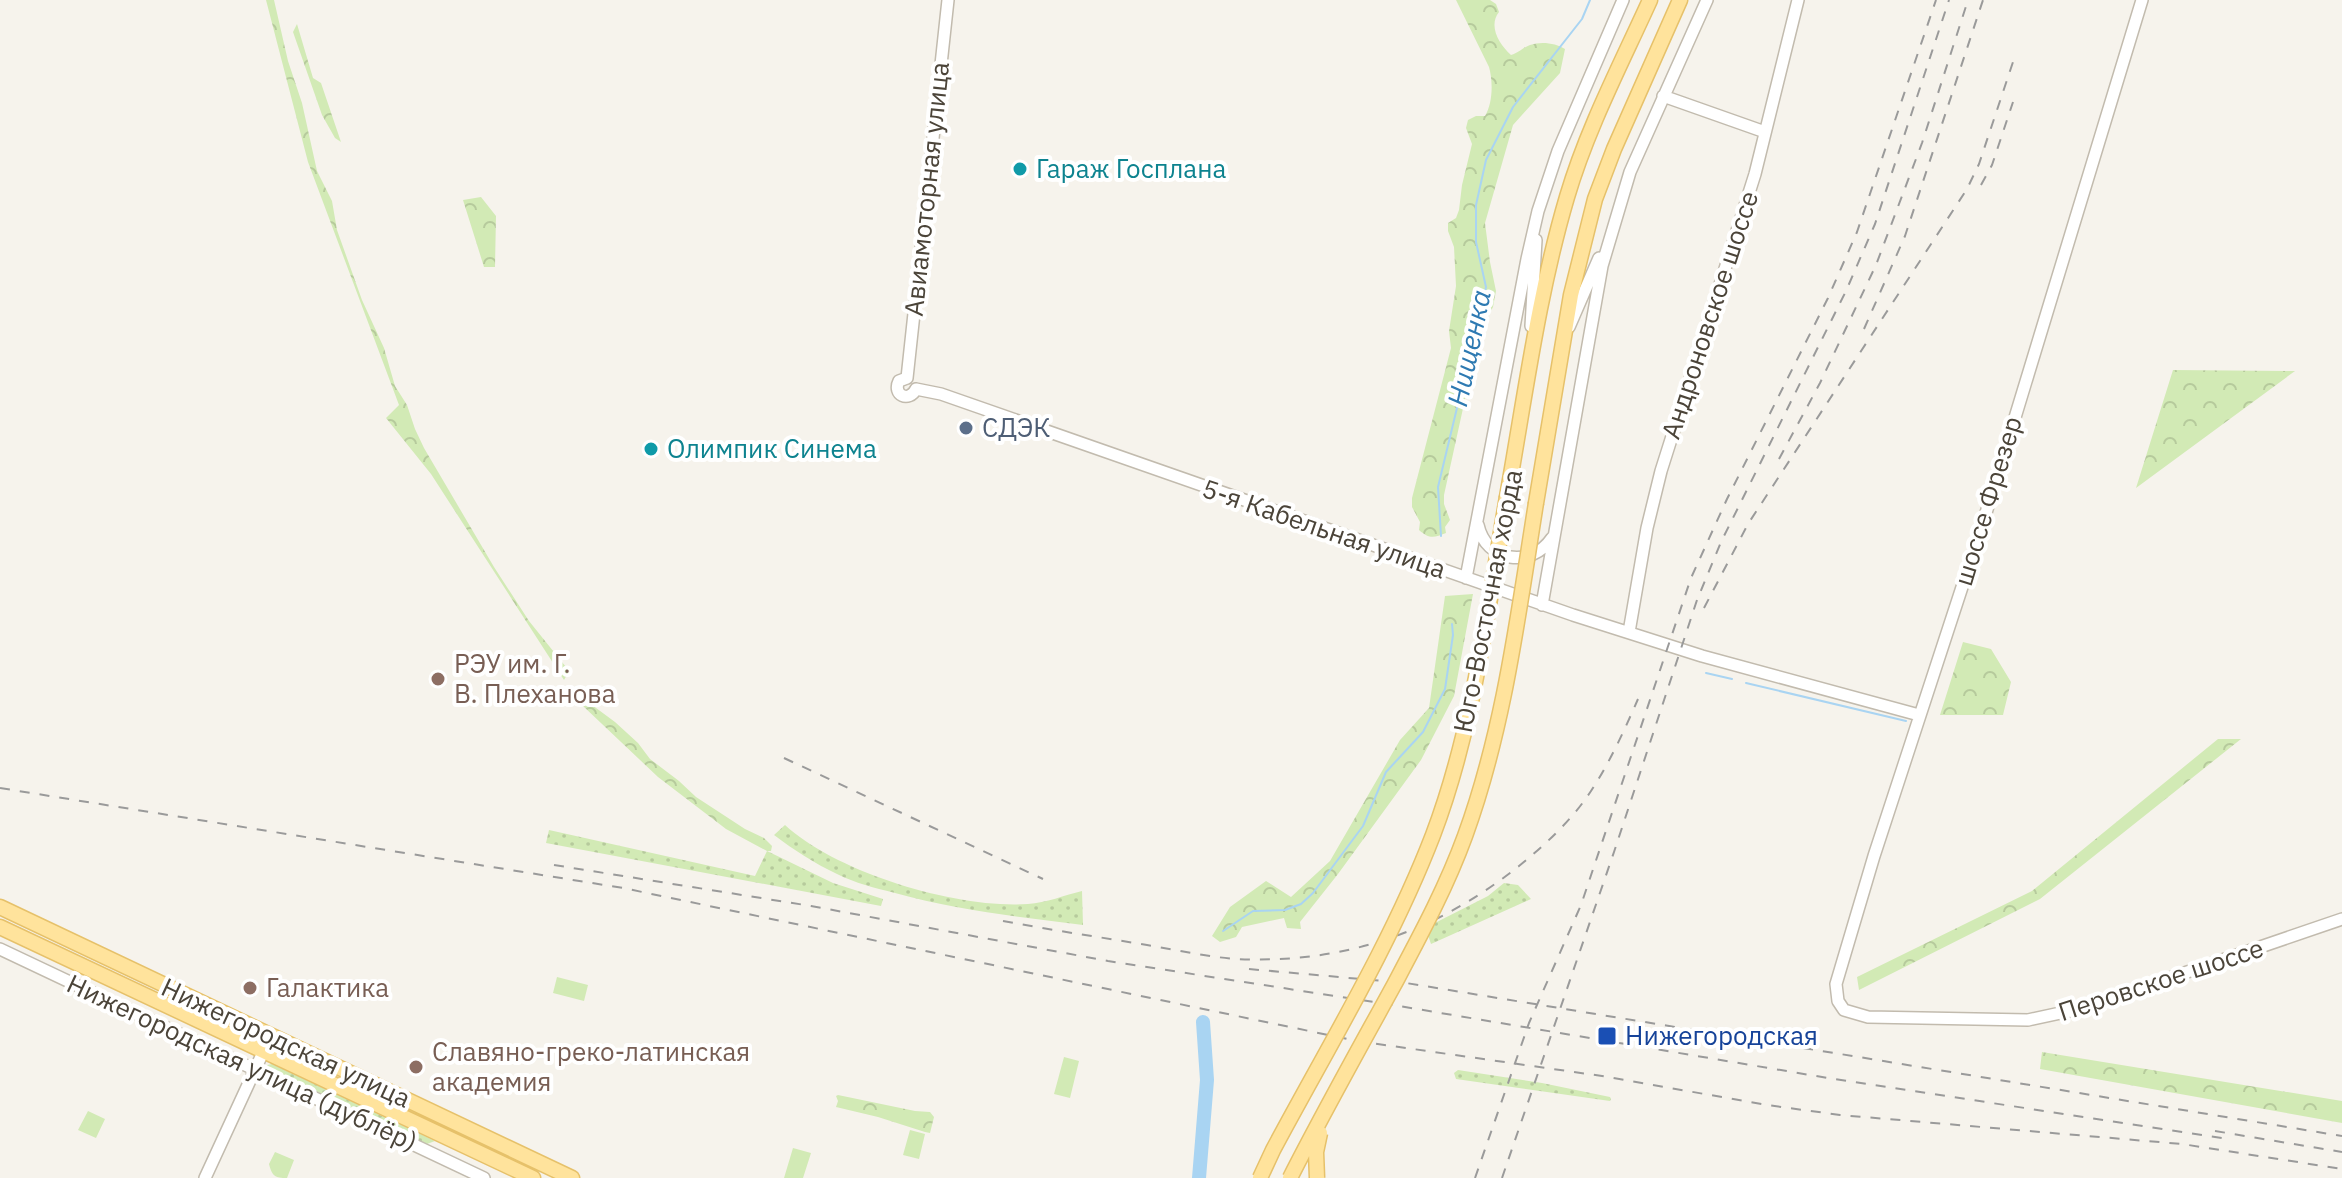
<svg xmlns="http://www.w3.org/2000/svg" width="2342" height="1178" font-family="'IBM Plex Sans',sans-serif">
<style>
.grass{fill:url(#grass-dots)}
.forest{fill:url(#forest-crowns)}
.park{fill:#d2eab5}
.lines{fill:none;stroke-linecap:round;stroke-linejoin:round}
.stream{stroke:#a9d4f2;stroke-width:2}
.river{stroke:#a9d4f2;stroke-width:14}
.tertiary-casing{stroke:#c2bbae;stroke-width:14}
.primary-casing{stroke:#e6c16a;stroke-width:17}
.tertiary{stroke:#fff;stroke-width:11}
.primary{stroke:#ffe39c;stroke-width:14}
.rail{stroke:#9a9a9a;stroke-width:2;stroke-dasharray:10 10;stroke-linecap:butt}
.primary-bridge-casing{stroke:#e6c16a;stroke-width:17;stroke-linecap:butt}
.primary-bridge{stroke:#ffe39c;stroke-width:14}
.culture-dot{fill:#0f9aa8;stroke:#fff;stroke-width:3}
.service-dot{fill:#5c6f8a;stroke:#fff;stroke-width:3}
.education-dot{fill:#8d6e63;stroke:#fff;stroke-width:3}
.transit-dot{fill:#1a4fb4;stroke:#fff;stroke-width:3}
.labels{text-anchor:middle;stroke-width:8;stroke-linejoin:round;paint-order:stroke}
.culture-label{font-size:26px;fill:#0d838f;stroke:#fff;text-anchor:start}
.street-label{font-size:26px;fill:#4b4439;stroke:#fff}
.service-label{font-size:26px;fill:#4e5e75;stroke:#fff;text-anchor:start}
.education-label{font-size:26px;fill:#785e54;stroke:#fff;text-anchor:start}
.transit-label{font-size:26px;fill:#164399;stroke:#fff;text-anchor:start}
.water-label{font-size:28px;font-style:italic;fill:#2e7ab2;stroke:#fff}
</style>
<defs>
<pattern id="grass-dots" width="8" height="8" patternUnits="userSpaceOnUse" patternTransform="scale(2)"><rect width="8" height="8" fill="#d2eab5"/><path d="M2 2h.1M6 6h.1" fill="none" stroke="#b6ca9c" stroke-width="1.8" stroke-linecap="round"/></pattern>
<pattern id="forest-crowns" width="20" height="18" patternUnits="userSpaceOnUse" patternTransform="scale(2)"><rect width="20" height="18" fill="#d2eab5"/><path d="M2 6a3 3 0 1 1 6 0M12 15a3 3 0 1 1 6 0" fill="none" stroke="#b6ca9c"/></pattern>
</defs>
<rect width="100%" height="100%" fill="#f6f3ec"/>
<path class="grass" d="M785 825C837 873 957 909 1028 904 1046 903 1065 895 1082 891L1083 925C1019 917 957 910 895 893 875 888 855 883 837 874 814 863 794 850 774 835Z
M549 830 755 876 767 851 833 883 883 899 881 906 546 843Z
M1504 883 1518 885 1531 899 1431 944 1428 935 1429 926 1488 896Z
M272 1064 435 1141 427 1144 269 1069 267 1065Z
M1458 1070 1542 1083 1610 1097 1611 1099 1610 1101 1456 1079 1454 1073Z"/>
<path class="forest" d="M266 0H274L288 61 302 103 317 171 332 201 337 230 362 300 384 348 395 386 407 405 415 429 424 448 494 567 529 621 566 667 568 673 564 680 431 474 386 418 399 405 308 162Z
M1456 0H1490L1496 4 1499 12C1488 26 1499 44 1511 55 1519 53 1522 48 1530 45 1541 41 1556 43 1565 49L1560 73 1513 125 1485 223 1490 262 1496 291 1493 307 1480 331 1444 495V504L1450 520 1445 527 1446 533C1434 538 1429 539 1419 530L1420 522 1412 507V498L1451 348 1449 331 1456 286 1454 247 1448 231V223L1456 218 1459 210 1462 185 1472 144 1466 128 1468 120 1476 116H1485C1493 103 1493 81 1489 67Z
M297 24 313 78 321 83 341 142 335 138 322 115 293 32Z
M481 197 496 216 495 267H484L463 200Z
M2173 370 2295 371 2136 488Z
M1473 594 1454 696 1421 760 1338 874 1300 922 1301 929 1287 928 1284 918 1242 927 1236 937 1220 942 1212 936 1230 907 1266 881 1291 897 1330 861 1400 740 1429 708 1445 596Z
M1963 642 1991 649 2011 682 2003 715H1940Z
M592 705 615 722 638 743 650 759 679 781 696 797 745 829 764 838 772 846 771 851H767L726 829 658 777 583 706Z
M2218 739H2241L2040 899 1859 990 1857 977 2032 891Z
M2042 1052 2342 1101V1123L2040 1069Z
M838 1095 915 1111 930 1112 934 1117 930 1133 925 1132 878 1117 836 1107 838 1101 836 1096Z"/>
<path class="park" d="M557 977 588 985 584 1001 553 993Z
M1064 1057 1079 1061 1070 1098 1054 1094Z
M88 1111 105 1119 96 1138 78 1130Z
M910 1130 925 1134 919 1159 903 1155Z
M793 1148 811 1153 803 1178H784Z
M275 1152 294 1160 287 1178C275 1178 272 1176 269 1164Z"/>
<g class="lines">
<path class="stream" d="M1441 536 1438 487 1486 287 1476 242V205L1486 160 1513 107 1582 19 1590 0
M1706 673 1732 679
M1746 683 1906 721
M1223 931 1253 911 1285 910 1301 904 1313 893 1363 826 1386 772 1423 732 1445 689 1453 635 1452 624"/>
<path class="river" d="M1199 1178 1207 1080 1203 1022"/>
<g class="tertiary-casing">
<path id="tertiary" d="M2142 0 1982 526 1874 856 1836 984 1838 1001 1844 1010 1868 1017 2028 1020 2079 1009 2342 919
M1663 96 1765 132
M1531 326 1536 240
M1569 327 1599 258
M907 378 948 0
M907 378 899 381C892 395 909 403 916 389
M916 389 941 394 1573 615 1702 656 1919 715
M1478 525C1486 562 1531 569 1552 538
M1466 578 1527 259 1538 211 1558 151 1623 0
M1542 605 1602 266 1630 172 1707 0
M1629 632 1647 528 1661 471 1755 174 1798 0
M0 949 484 1178
M205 1178 271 1035"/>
</g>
<g class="primary-casing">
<path id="primary" d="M1507 497C1525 397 1538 295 1567 197 1587 129 1621 64 1650 0
M1536 503 1571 295 1595 199 1614 149 1680 0
M0 907 572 1178
M0 927 533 1178"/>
</g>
<use href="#tertiary" class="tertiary"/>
<use href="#primary" class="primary"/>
<path class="rail" d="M1981 185 1992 165 2013 102
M1864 329 1905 236 1983 0
M1779 459 1820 383 1876 265 1922 143 1968 0
M1704 608 1748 524 1967 189 1979 164 2016 53
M784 758 1043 879
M0 788 623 888 1357 1041 1602 1076 1767 1105 1840 1115 2182 1144 2342 1169
M554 865 811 906 1108 961 1393 1005 1828 1078 2228 1139
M1003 921C1051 930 1099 937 1147 945 1177 950 1207 957 1237 959 1344 964 1436 932 1519 866 1546 844 1572 820 1591 791 1610 762 1624 731 1638 699
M1249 969 1406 983 2342 1136
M2215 1131 2342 1152
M1475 1178 1529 1023 1581 905 1691 578 1727 499 1828 298 1857 232 1936 0
M1502 1178 1614 852 1697 600 1721 542 1846 291 1875 224 1949 0"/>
<g class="primary-bridge-casing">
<path id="primary-bridge" d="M1260 1178 1273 1150C1328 1047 1391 944 1433 835 1474 727 1487 610 1507 497
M1290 1178C1323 1113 1359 1049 1394 985 1420 936 1446 888 1465 836 1504 729 1518 615 1536 503
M1317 1178 1316 1152 1320 1133"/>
</g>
<use href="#primary-bridge" class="primary-bridge"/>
</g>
<g class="culture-dot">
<circle cx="1020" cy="169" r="8"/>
<circle cx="651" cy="449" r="8"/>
</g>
<circle class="service-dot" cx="966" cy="428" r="8"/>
<g class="education-dot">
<circle cx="438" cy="679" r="8"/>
<circle cx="250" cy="988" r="8"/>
<circle cx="416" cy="1067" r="8"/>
</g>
<rect class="transit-dot" x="1597" y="1026" width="20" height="20" rx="4"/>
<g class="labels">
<g class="culture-label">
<text x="1036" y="178">Гараж Госплана</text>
<text x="667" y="458">Олимпик Синема</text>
</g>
<g class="street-label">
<text transform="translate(927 189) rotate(-84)" y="9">Авиамоторная улица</text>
<text transform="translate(1710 315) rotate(-72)" y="9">Андроновское шоссе</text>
<text transform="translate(1988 501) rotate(-73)" y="9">шоссе Фрезер</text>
<text transform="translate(1324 529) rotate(19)" y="9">5-я Кабельная улица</text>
<text transform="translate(1488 601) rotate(-79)" y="9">Юго-Восточная хорда</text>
<text transform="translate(2161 980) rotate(-18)" y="9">Перовское шоссе</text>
<text transform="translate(286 1043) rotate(25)" y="9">Нижегородская улица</text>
<text transform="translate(242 1063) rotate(25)" y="9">Нижегородская улица (дублёр)</text>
</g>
<g class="service-label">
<text x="982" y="437">СДЭК</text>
</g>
<g class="education-label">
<text x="454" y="673">РЭУ им. Г.<tspan x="454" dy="30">В. Плеханова</tspan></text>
<text x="266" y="997">Галактика</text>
<text x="432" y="1061">Славяно-греко-латинская<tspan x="432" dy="30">академия</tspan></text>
</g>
<g class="transit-label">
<text x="1625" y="1045">Нижегородская</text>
</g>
<g class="water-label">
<text transform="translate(1469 348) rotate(-78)" y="10">Нищенка</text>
</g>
</g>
</svg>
